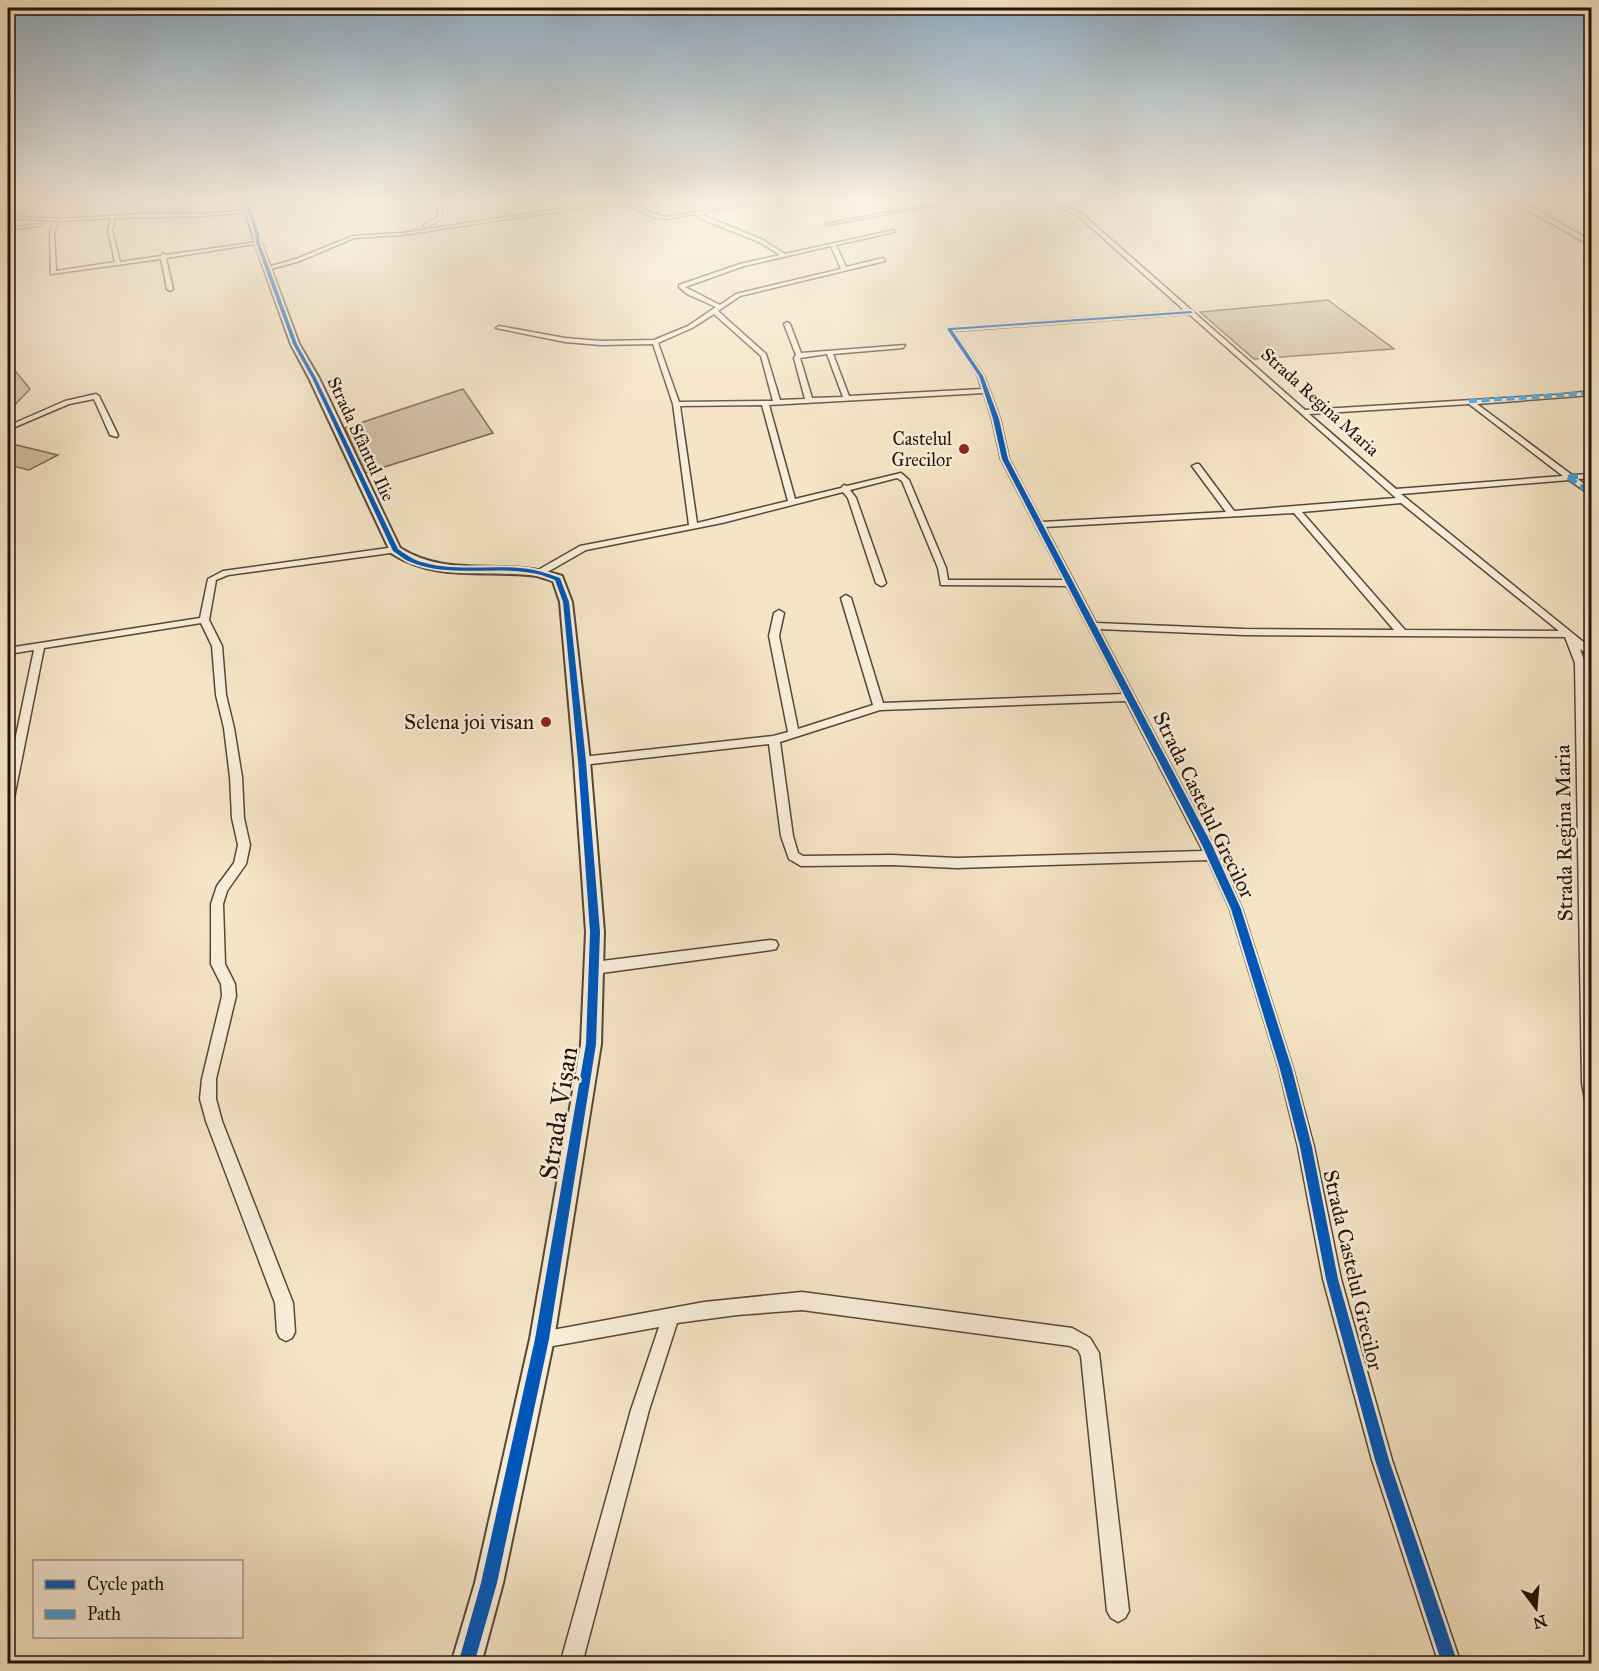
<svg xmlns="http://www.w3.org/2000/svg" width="1599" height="1671" font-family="'IM FELL Great Primer',serif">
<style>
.green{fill:#d1c0a5;stroke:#796a57;stroke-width:1.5}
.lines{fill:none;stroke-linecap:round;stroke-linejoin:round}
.minor-casing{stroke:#564738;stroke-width:3}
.tertiary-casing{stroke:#564738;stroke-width:4}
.minor{fill:#f8edd9;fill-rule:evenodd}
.tertiary{fill:#f8edd9;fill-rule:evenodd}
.quiet-far1{stroke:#3ea2e9;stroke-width:4.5;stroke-dasharray:8 4.5;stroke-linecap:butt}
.quiet{stroke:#3ea2e9;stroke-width:5;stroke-dasharray:10 5;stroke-linecap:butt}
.cycleway-casing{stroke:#f8edd9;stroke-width:4}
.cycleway{fill:#0057b8;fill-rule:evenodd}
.poi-dot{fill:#8f2418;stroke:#f8edd9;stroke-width:2}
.labels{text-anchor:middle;stroke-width:5;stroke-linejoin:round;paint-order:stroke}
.far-street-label{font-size:18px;fill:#211309;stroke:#f8edd9}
.far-poi-label{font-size:18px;fill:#211309;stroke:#f8edd9;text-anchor:end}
.poi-label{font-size:21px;fill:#211309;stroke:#f8edd9;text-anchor:end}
.street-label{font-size:21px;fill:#211309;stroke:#f8edd9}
.near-street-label{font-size:26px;fill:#211309;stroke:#f8edd9}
</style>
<rect width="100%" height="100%" fill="#f5e4c5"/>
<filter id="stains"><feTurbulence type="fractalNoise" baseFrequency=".00333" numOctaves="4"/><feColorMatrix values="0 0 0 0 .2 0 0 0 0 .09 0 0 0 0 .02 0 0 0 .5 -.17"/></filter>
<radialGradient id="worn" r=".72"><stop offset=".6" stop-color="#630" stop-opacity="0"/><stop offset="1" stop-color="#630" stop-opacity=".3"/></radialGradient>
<path class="green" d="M1328 300 1394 349 1254 359 1200 312Z
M12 367 30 389 8 412V368Z
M463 389 493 433 365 473 345 428Z
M8 443 58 455 29 470 8 465Z"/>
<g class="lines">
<g class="minor-casing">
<path id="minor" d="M440 201H444L440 205 443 217 428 227H424V225L439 216 436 205Z
M613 201C632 201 648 213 666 217L765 201 700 214 763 240 785 254 894 230V232L836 245 846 267 883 258 885 261 740 296 718 311 766 354 780 400 805 399 794 358 796 355 784 324 787 322 790 324 801 353 905 345 903 348 833 354 849 396 982 389 978 376 947 328 1185 311 1077 215 1044 201H1049L1081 213 1305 410 1555 395 1592 391V395L1477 404 1572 475 1592 474V478L1578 479 1592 490V496L1569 480 1401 494 1592 649V658L1580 649 1585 663 1592 901V1112L1587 1110 1582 1083 1575 663 1565 637 1244 635 1099 629 1213 845 1242 909 1293 1069 1314 1147 1341 1279 1392 1460 1461 1664H1439L1372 1460 1323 1279 1298 1147 1279 1069 1230 909 1208 860 957 868 892 865 801 866 789 859 781 836 769 744 582 765 576 761 582 757 773 736 788 732 769 636 774 613 779 610 784 613 779 636 798 729 873 705 841 598 846 595 851 598 883 703 1123 694 1067 586 941 585 938 568 902 481 897 478 850 490 856 498 886 583 884 585 881 586 876 583 848 498 843 492 722 523 586 550 544 574H538V570L580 546 689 525 673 404 653 344 601 345 565 342 496 328 499 326 565 338 601 341 654 340 688 326 716 307 687 294 679 287V285L740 264 780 255 759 242 699 218 695 214 666 219 653 217 619 202 402 235 354 238 300 261 267 270 264 268 296 259 353 236 402 233ZM831 246 841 269 736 294 720 305 685 287 744 266ZM714 314 761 356 773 401 679 402 658 343 692 328ZM1189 314 1396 498 1234 511 1199 464H1196L1192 466 1226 512 1042 522 1009 459 1000 419 984 376 953 331ZM827 354 843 397 812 398 800 358ZM984 393 992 419 1001 459 1064 580H948L946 568 909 480 901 473 847 486 844 485 841 488 795 499 769 405ZM1469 404 1563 476 1396 489 1309 414ZM762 405 788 501 697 523 680 406ZM1401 503 1559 631 1405 630 1302 512ZM1294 513 1394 630 1244 629 1096 623 1045 527ZM1126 701 1203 851 957 858 892 855 803 856 798 853 793 836 780 742 880 710Z
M950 201H957L828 225 826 224Z
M248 210 250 212 202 216 115 218 112 230 120 262 161 256 163 253 166 255 258 242 260 243 166 258 173 289 170 291 167 289 161 259 51 274 50 232 54 222 58 223 54 232 56 271 115 262 108 230 111 218 61 221 8 218V216L61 219 141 214H202Z
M41 224 39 226 8 230V228Z
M1587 261 1592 263V266L1585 264Z
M96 394 99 396 118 435 117 437 110 435 94 399 69 404 8 430V426L65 401Z
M395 547 399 550 398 552 228 575 216 580 209 620 222 646 226 695 234 728 242 777 244 818 250 845 246 864 227 891 223 904 225 964 235 984 236 996 216 1079V1099L222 1121 293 1303 295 1332 292 1338 286 1341 280 1338 277 1332 275 1303 206 1121 200 1099 202 1079 222 996 221 984 211 964V904L217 886 234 863 238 845 232 818 230 777 224 728 216 695 212 646 201 623 44 648 14 798 8 802V774L34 650 8 654V648L200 618 208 579 223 571Z
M771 940 776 941 778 945 776 949 771 950 594 974 589 972 587 968 589 964 594 962Z
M802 1292 1072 1328 1090 1338 1099 1353 1129 1611 1125 1618 1118 1622 1111 1618 1107 1611 1081 1356 1078 1350 1070 1346 802 1310 737 1315 677 1323 649 1410 582 1664H560L631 1410 659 1327 542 1348 536 1345 533 1339 536 1333 704 1302Z"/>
</g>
<g class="tertiary-casing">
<path id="tertiary" d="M243 201H249L261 243 299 344 319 378 400 548C451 580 505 556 562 576L572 602 590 761 604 932 601 1044 554 1339 503 1583 481 1664H451L475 1583 530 1339 581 1044 586 932 574 761 560 602 553 581 537 576C485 569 438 583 391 553L309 378 291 344 255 243Z
M1512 201H1519L1592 241V246Z"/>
</g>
<use href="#minor" class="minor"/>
<use href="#tertiary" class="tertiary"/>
<path class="quiet-far1" d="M1469 401 1592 393"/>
<path class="quiet" d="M1568 477 1592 494
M1568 477 1592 476"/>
<g class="cycleway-casing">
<path id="cycleway" d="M245 201H248L259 233 260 243 297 344 316 378 398 549C404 553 411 558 418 561 451 572 486 565 520 568 534 569 547 573 560 578L569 602 586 761 600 932 596 1044 549 1339 497 1583 474 1664H458L481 1583 535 1339 586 1044 590 932 578 761 563 602 555 580C549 578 543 575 537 574 496 565 453 578 413 563 406 561 399 555 393 551L312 378 293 344 256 243 255 233Z
M1191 311 1193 313 952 330 983 376 999 419 1008 459 1212 845 1241 909 1292 1069 1312 1147 1338 1279 1389 1460 1458 1664H1442L1375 1460 1326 1279 1300 1147 1280 1069 1231 909 1202 845 1002 459 993 419 979 376 947 329 949 328Z"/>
</g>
<use href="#cycleway" class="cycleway"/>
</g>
<linearGradient id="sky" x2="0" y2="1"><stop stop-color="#90abc0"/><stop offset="0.46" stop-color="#faf3e5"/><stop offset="1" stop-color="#faf3e5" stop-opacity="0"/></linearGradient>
<rect width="1599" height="434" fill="url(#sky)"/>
<g class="poi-dot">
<circle cx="964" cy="449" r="6"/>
<circle cx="546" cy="722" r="6"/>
</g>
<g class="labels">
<g class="far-street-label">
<text transform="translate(1320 402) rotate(42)" y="6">Strada Regina Maria</text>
<text transform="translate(361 439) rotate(65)" y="6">Strada Sfântul Ilie</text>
</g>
<g class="far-poi-label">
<text x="952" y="445">Castelul<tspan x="952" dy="21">Grecilor</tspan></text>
</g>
<g class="poi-label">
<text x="534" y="729">Selena joi visan</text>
</g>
<g class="street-label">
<text transform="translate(1204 805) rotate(64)" y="7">Strada Castelul Grecilor</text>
<text transform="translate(1564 833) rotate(-91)" y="7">Strada Regina Maria</text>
<text transform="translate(1353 1270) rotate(77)" y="7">Strada Castelul Grecilor</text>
</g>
<g class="near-street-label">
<text transform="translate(558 1113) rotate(-81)" y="9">Strada Vișan</text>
</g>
</g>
<rect width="1599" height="1671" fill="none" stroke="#f5e4c5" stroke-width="30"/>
<rect x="9" y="9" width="1581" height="1653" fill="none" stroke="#211309" stroke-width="3"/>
<rect x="15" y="15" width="1569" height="1641" fill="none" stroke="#211309" stroke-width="1.5"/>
<rect x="33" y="1560" width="210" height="78" fill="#f8edd9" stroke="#a29686" stroke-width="1.5"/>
<rect x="45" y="1580" width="30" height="9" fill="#0057b8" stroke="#a29686" stroke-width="1.5"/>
<text x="87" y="1590" font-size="18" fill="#211309">Cycle path</text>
<rect x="45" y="1610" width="30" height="9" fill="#3ea2e9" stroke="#a29686" stroke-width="1.5"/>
<text x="87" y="1620" font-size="18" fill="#211309">Path</text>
<g transform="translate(1536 1608) rotate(164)" stroke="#f8edd9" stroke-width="4.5" paint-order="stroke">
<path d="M0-4.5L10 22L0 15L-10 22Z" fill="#211309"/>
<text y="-9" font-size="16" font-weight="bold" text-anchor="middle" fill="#211309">N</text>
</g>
<rect width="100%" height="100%" filter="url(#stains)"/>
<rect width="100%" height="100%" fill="url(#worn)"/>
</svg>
